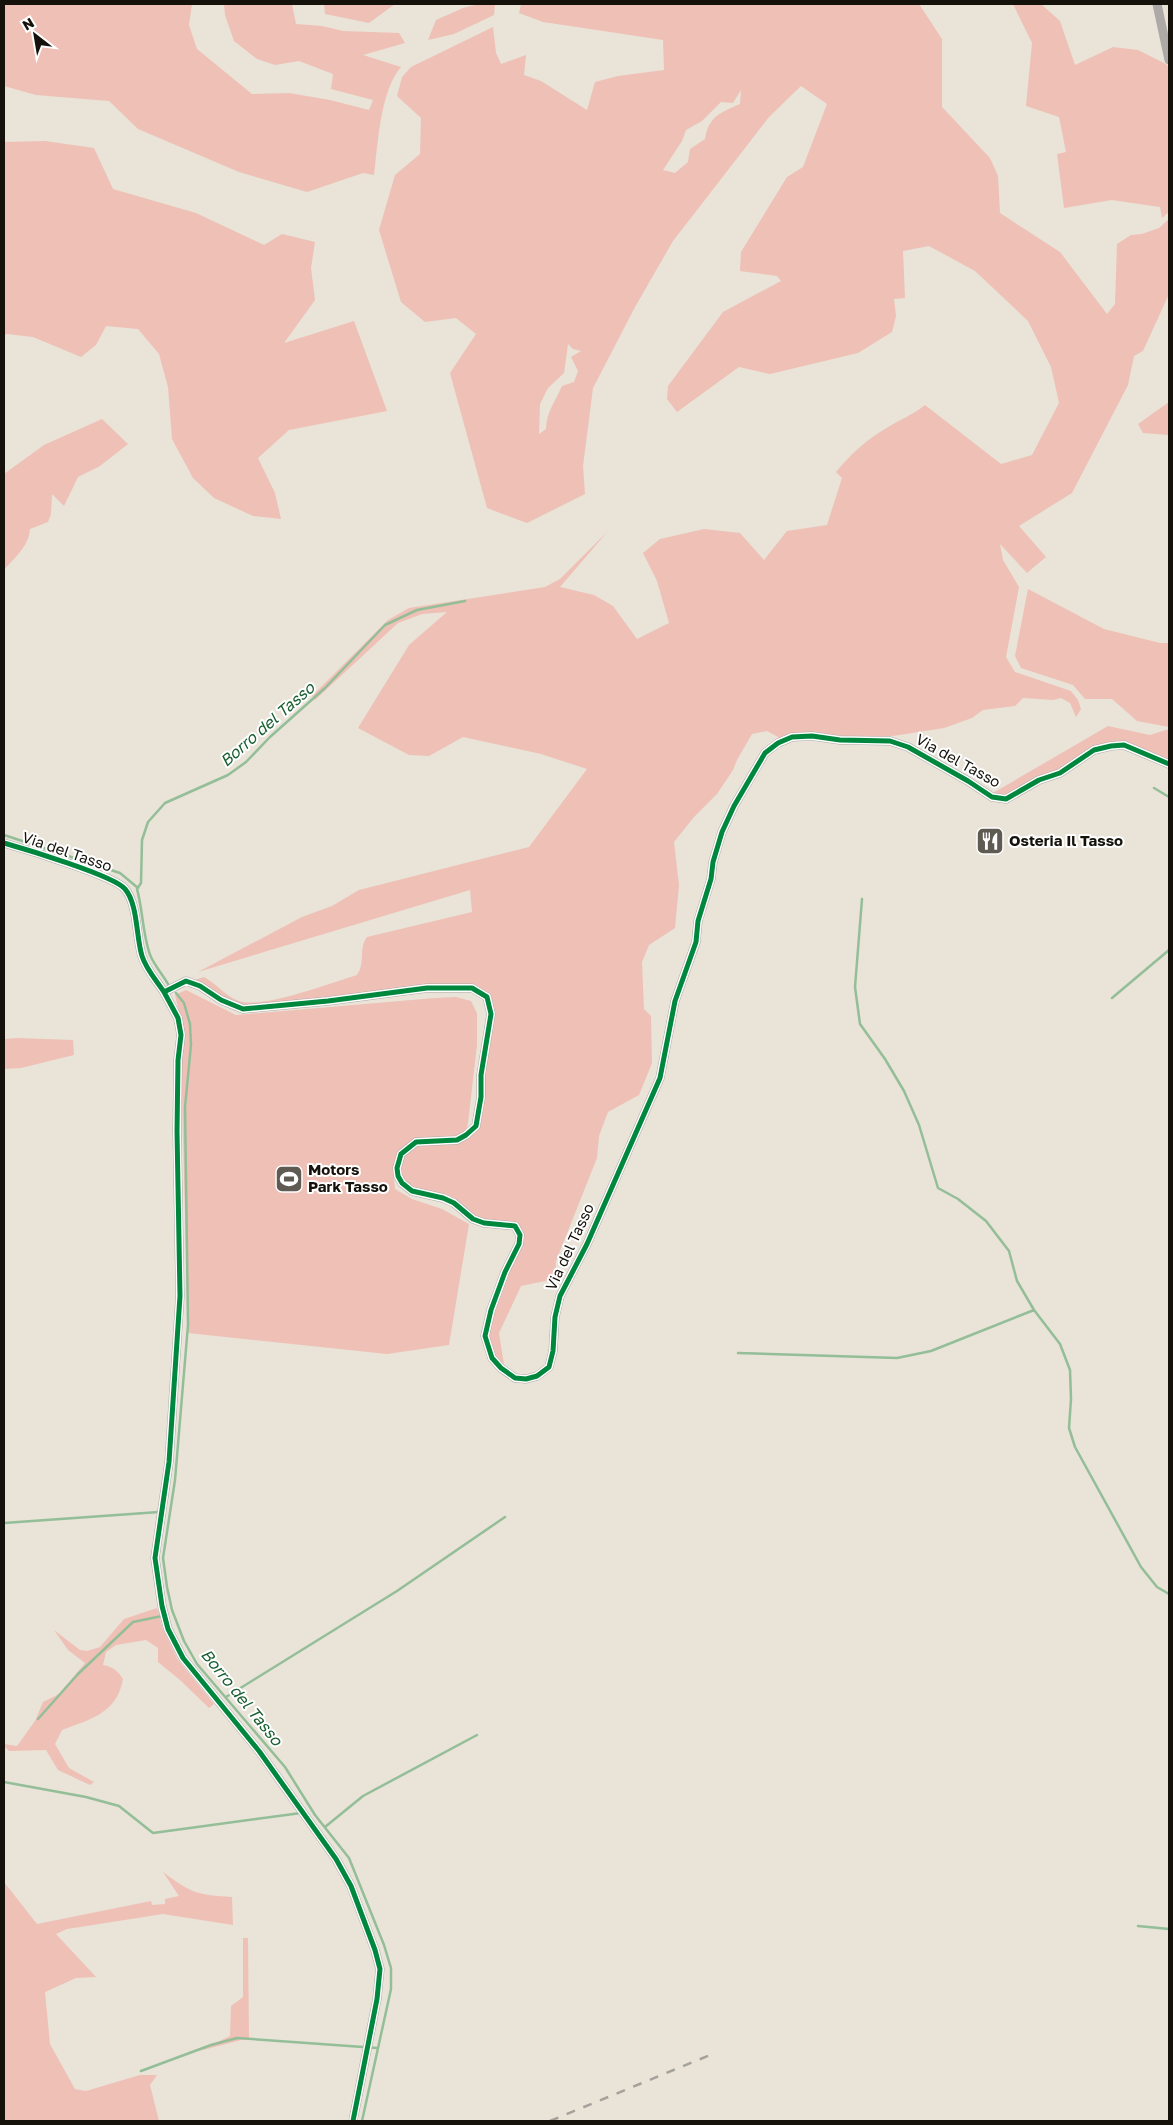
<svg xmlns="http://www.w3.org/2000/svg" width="1173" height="2125" font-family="'Golos Text',sans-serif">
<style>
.green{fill:#efc0b6;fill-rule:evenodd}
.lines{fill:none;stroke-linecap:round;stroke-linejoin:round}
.stream{stroke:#93be98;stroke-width:2.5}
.street{stroke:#aca9a6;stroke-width:9}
.rail{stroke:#a5a29c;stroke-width:2.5;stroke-dasharray:9 9;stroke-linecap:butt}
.cycleway-casing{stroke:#fff;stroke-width:8}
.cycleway{stroke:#00873e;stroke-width:5}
.labels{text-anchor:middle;stroke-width:4;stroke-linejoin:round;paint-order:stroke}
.street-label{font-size:15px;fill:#15120b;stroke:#fff}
.poi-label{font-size:15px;font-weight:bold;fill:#15120b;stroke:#fff;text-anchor:start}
.water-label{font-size:16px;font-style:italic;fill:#1a6031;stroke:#fff}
</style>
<rect width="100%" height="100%" fill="#e9e3d8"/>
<path class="green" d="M4 4H192L189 25 197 49 252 94 289 93 330 100 369 110 373 100 331 89 333 74 299 61 275 65 257 59 234 41 225 15 224 4H292L296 24 322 26 343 31 399 33 405 43 363 55 401 67C380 91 378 144 374 175L363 173 307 192 239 172 138 129 109 101 36 95 4 86Z
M324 4H395L369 23 325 14Z
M479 4H495L494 15 454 34 428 40 436 20 463 8Z
M521 4H919L942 39V107L990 158 998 176 1000 213 1060 252 1107 314 1115 304 1117 244 1131 235 1142 234 1159 228 1169 219V294L1143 351 1134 356 1128 385 1072 493 1019 526 1046 557 1027 573 1000 544 1003 560 1019 587 1006 657 1015 672 1071 691 1078 700 1081 709 1076 717 1070 703 1061 698 1053 700 1023 698 1015 706 983 710 972 718 944 728 893 736 780 738 767 731 752 734 737 760 733 770 717 794 694 817 674 842 679 885 675 928 649 945 642 962 644 1009 651 1016 652 1063 639 1095 608 1112 599 1136 597 1158 556 1261 555 1279 521 1286 499 1333 504 1365 496 1356 489 1337 494 1311 507 1274 522 1244 518 1224 484 1220 413 1187 404 1181 400 1167 404 1157 417 1146 448 1143 479 1127 490 995 474 984H426L328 998 244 1005 223 996 194 980 204 977C217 984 226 997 239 1001 264 1009 330 983 357 975 366 962 358 949 367 937L472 912 470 890 198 972 302 917 332 906 359 890 529 847 587 769 541 754 463 737 429 756 409 755 358 728 409 645 447 612 422 614 398 623 315 700 312 696 388 620 409 608 545 587 560 579 608 531 560 587 594 595 613 606 637 639 669 623 657 581 643 553 660 539 704 529 740 533 764 560 787 531 827 525 842 478 836 472C850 455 866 440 885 429 899 420 913 415 925 405L1001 464 1032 455 1059 403 1051 367 1028 321 975 271 929 246 903 251 905 298 894 299 896 316 892 332 858 353 770 374 739 367 677 412 667 399 668 386 723 312 781 281 777 276 740 271 741 252 787 177 803 167 827 104 801 86 769 117 673 241 635 307 593 388 583 466 585 494 527 523 487 508 450 373 476 334 456 318 425 322 401 302 379 230 395 175 420 154 421 118 397 96 402 77 411 67 493 27 496 53 501 64 526 55 524 75 541 81 587 110 595 82 618 76 664 70 663 40 543 22 519 13ZM741 90 740 104C720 113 709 116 705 139L690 149 688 162 675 173 663 170 682 141 686 130 702 121 721 102 733 103ZM568 344 573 349 581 351 571 357 578 371 574 382 562 386C556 400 546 413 546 429L539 434 540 404 548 388 564 373Z
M1013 4H1041L1060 21 1075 65 1113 47 1138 50 1166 64 1169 68V212L1162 218 1160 207 1112 200 1064 208 1057 154 1066 152 1059 117 1026 106 1032 43Z
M45 141 94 148 113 189 196 213 264 245 282 234 315 242 311 268 315 300 284 343 354 321 387 411 289 430 258 458 275 493 281 519 253 516 214 498 193 478 172 439 168 387 159 354 138 329 106 326 96 345 81 357 33 337 7 334 4 335V142Z
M1169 402V435L1143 433 1138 424Z
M102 419 128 444 100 466 78 477 64 506 52 494 51 514 48 522 30 529C29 546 15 557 4 570V474L44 445Z
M1028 589 1104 629 1160 643H1169V727L1137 721 1112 699H1085L1073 685 1021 668 1015 656Z
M1108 726 1150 735 1169 729V760L1125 742 1058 770 1006 796 993 793Z
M186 990 236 1015 435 998 456 997 471 1001 477 1013V1045L468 1123 465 1135 455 1137 416 1139 393 1168 395 1189 412 1199 442 1209 469 1224 449 1345 387 1354 188 1333 181 1058 185 1036 175 995Z
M17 1038 73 1040 74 1055 21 1068 4 1069V1039Z
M157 1608 163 1629 178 1660 214 1704 209 1708 180 1680 158 1662V1648L146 1640 116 1645 106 1652 103 1665C113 1667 117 1670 123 1679 117 1713 91 1719 62 1730L55 1744 69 1768 94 1782 90 1785 58 1770 46 1750 9 1751 4 1746V1744L17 1746 35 1721 43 1702 59 1694 85 1663 68 1650 54 1630 80 1650 87 1651 100 1647 124 1619Z
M163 1872C191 1893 197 1895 232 1897L233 1925 163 1914 67 1929 56 1934 96 1977 76 1978 45 1992 50 2044 75 2089 86 2091 140 2075H157L150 2085 159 2121H4V1882L37 1924 151 1901 152 1905 165 1904V1899L179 1896Z
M243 1938H248L249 2038 199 2051 230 2036 231 2006 243 1997Z"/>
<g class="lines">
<path class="stream" d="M1154 788 1169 797
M4 835 120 873 138 888
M862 899 855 987 860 1024 885 1059 904 1091 919 1125 938 1188 958 1199 986 1221 1009 1251 1017 1281 1034 1310 1060 1344 1070 1370 1071 1399 1069 1428 1075 1447 1141 1567 1157 1587 1169 1594
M168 984C163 975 155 966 151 957 143 939 143 910 137 889L141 883 142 840 148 822 165 803 228 775 246 762 270 737 325 688 385 625 417 610 465 601
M176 993 184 1003 190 1024 191 1045 185 1107 188 1325 175 1480 163 1558 167 1587 172 1610 184 1641 197 1664 285 1767 315 1815 349 1858 384 1945 391 1968V1989L362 2121
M1112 998 1169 950
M738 1353 897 1358 931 1351 1034 1310
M4 1523 159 1512
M226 1697 397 1591 505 1517
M38 1719 78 1674 133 1622 162 1616
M4 1782 86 1797 119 1806 153 1833 301 1813
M325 1827 363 1796 477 1735
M1138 1926 1169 1929
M141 2071 211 2045 237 2038 377 2048"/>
<path class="street" d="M1157 4 1169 60
M4 843C25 849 115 876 125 889 138 904 136 937 142 956 146 969 156 980 164 992L186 981 200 986 221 1000 243 1009 328 1001 427 988H472L487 997 491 1014 481 1075V1097L476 1126 466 1135 457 1140 416 1142 401 1154 397 1168 398 1176 402 1183 412 1191 443 1198 454 1203 473 1219 484 1223 515 1226 520 1235 519 1244 505 1272 491 1310 485 1336 492 1358 501 1368 515 1378 526 1379 537 1376 549 1367 553 1351 555 1317 560 1296 587 1244 660 1078 675 1001 696 942 698 921 711 879 713 862 722 832 734 806 765 753 778 743 792 737 812 736 840 740 890 741 908 747 968 781 992 797 1006 799 1039 780 1060 773 1094 750 1111 746 1124 745 1169 764
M164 992 178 1018 181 1035 178 1060 177 1131 180 1296 169 1462 155 1558 162 1606 168 1629 183 1658 259 1751 336 1859 351 1886 375 1950 380 1969 377 1999 353 2121"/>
<path class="rail" d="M550 2121 710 2055"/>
<g class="cycleway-casing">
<path id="cycleway" d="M4 843C25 849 115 876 125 889 138 904 136 937 142 956 146 969 156 980 164 992L186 981 200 986 221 1000 243 1009 328 1001 427 988H472L487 997 491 1014 481 1075V1097L476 1126 466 1135 457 1140 416 1142 401 1154 397 1168 398 1176 402 1183 412 1191 443 1198 454 1203 473 1219 484 1223 515 1226 520 1235 519 1244 505 1272 491 1310 485 1336 492 1358 501 1368 515 1378 526 1379 537 1376 549 1367 553 1351 555 1317 560 1296 587 1244 660 1078 675 1001 696 942 698 921 711 879 713 862 722 832 734 806 765 753 778 743 792 737 812 736 840 740 890 741 908 747 968 781 992 797 1006 799 1039 780 1060 773 1094 750 1111 746 1124 745 1169 764
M164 992 178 1018 181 1035 178 1060 177 1131 180 1296 169 1462 155 1558 162 1606 168 1629 183 1658 259 1751 336 1859 351 1886 375 1950 380 1969 377 1999 353 2121"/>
</g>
<use href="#cycleway" class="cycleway"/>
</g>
<defs>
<g id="restaurant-square" transform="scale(1.4375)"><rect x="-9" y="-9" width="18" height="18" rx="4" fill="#5f5b53" stroke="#fff"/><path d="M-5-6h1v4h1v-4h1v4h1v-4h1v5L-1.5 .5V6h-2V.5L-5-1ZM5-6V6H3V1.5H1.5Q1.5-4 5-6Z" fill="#fff"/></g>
<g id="stadium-square" transform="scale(1.4375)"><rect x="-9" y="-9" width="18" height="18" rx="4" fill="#5f5b53" stroke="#fff"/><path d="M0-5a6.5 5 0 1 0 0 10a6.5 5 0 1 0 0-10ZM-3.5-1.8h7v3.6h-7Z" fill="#fff"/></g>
</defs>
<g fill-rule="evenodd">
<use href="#restaurant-square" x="990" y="841"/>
<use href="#stadium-square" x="289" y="1179"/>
</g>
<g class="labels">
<g class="street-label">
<text transform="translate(958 761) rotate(29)" y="5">Via del Tasso</text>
<text transform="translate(67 852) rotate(19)" y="5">Via del Tasso</text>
<text transform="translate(570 1247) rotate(-65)" y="5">Via del Tasso</text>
</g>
<g class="poi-label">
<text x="1009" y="846">Osteria Il Tasso</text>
<text x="308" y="1175">Motors<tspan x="308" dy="17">Park Tasso</tspan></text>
</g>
<g class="water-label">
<text transform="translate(267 724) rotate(-41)" y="6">Borro del Tasso</text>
<text transform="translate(242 1697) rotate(51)" y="6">Borro del Tasso</text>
</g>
</g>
<rect width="1173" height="2125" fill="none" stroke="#15120b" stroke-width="10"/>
<g transform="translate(35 35) rotate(329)" stroke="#ffffff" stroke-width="4" paint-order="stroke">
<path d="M0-4L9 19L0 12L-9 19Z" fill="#15120b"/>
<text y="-8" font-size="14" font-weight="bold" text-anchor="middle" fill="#15120b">N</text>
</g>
</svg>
